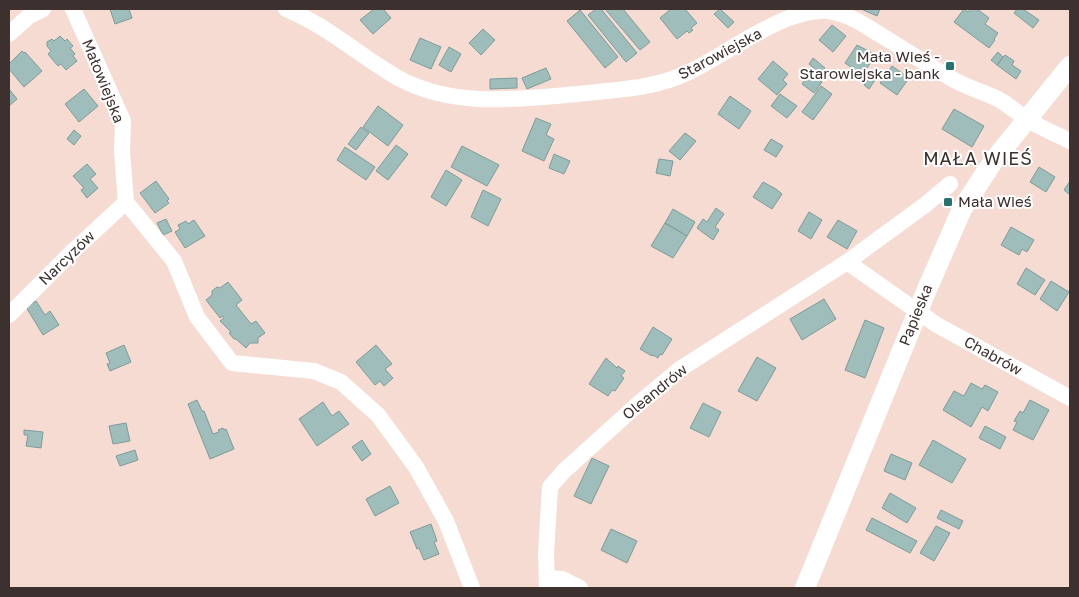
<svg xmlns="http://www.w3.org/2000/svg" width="1079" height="597" font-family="'Golos Text',sans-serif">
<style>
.building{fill:#9ebdbb;stroke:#7e9b99}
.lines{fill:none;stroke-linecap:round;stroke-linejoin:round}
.minor{stroke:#fff;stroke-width:16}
.tertiary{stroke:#fff;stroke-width:20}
.poi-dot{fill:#27716f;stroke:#fff;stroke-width:2}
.labels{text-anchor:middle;stroke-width:4;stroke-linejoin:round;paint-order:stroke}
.street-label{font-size:15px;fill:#3c312e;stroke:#fff}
.poi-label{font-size:15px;fill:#3c312e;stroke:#fff;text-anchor:end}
.quarter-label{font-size:18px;letter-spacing:1px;fill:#3c312e;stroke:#fff}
</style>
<rect width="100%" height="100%" fill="#f6dbd2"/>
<path class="building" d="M110 9H129L132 18 115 24Z
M374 9H383L391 18 373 34 360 20Z
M596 9H601L637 53 626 62 588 15Z
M605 9H623L650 42 640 50Z
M671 9H685L697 23 691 28 693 30 689 33 687 31 677 39 660 18Z
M720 9 734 22 728 28 714 14Z
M861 9H880L877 16Z
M964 9 968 12 971 9H977L989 18 985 24 998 33 994 39 995 40 989 48 954 22Z
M1017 9H1023L1039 20 1033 28 1014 13Z
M580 10 618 57 605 68 567 21Z
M832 25 846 36 833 52 819 40Z
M483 29 495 40 481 55 469 43Z
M60 36 65 41 67 39 73 46 70 48 75 54 73 56 77 61 66 70 61 64 58 66 48 54 51 51 47 46V42L52 39 54 41Z
M420 38 441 47 431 69 410 60Z
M857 45 876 55 862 75 845 63Z
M449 47 461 54 451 72 439 65Z
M22 51 24 53 25 52 42 71 24 87 9 69V64Z
M998 52 1003 57 997 65 991 60Z
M1005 55 1014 61 1012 65 1021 71 1016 79 997 65Z
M813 58 825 68 820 74 809 64Z
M773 61 788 74 783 80 787 84 777 95 758 79Z
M892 66 909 78 897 95 880 83Z
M546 68 551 79 527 89 522 78Z
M810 73 822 82 814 93 802 84Z
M870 77 875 80 869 89 864 85Z
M517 78V88L490 89V79Z
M821 86 832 94 813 120 802 112Z
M9 89 17 99 9 106Z
M84 89 98 106 79 122 65 104Z
M780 94 797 106 787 118 771 106Z
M730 96 751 111 739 129 718 114Z
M378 106 403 125 388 146 363 127Z
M954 109 984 126 972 147 942 129Z
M536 118 551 124 546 135 554 139 544 161 522 151Z
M361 127 369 133 356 150 348 144Z
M74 130 81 136 74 145 67 139Z
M685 133 696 141 680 160 669 151Z
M771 139 783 146 776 157 764 150Z
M396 145 408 154 388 180 376 171Z
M462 146 499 165 487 186 451 167Z
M345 147 375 167 366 180 337 160Z
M554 154 570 161 564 174 549 168Z
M659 159 673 161 670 176 656 173Z
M87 164 96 174 90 179 98 188 87 198 81 190 84 188 73 176Z
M1039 167 1055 177 1046 192 1030 182Z
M446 170 462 180 446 206 431 197Z
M156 181 169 199 167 201 169 203 155 213 140 193Z
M1070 181V195L1064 190Z
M763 182 776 189 782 194 772 209 753 197Z
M483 190 501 199 488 226 471 217Z
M716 208 724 214 715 227 719 230 713 240 697 228 703 219 707 222Z
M673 209 695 222 687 236 665 223Z
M809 212 822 220 811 239 798 231Z
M166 219 172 231 163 235 157 223Z
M194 220 205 236 185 248 175 232 180 229 178 225 186 221 188 224Z
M838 220 857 231 847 249 827 237Z
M665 223 687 236 673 258 651 246Z
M1011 227 1034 240 1027 252 1022 249 1019 255 1001 245Z
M1026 268 1045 280 1035 295 1017 284Z
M1051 281 1069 292 1057 311 1040 299Z
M228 282 242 300 236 305 251 324 256 321 265 333 258 338V343H250L246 348 236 339H234L229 333 231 332 220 321 224 318 223 316 220 318 206 300 212 295V291L217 287 220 288Z
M824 299 836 319 802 340 790 319Z
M36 301 45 315 50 311 59 325 43 335 26 307Z
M865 320 884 328 865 378 845 370Z
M653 327 672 339 662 355 660 354 658 358 653 355 652 356 640 349Z
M124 345 131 362 110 371 107 364 110 363 106 353Z
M376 345 392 364 385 369 393 378 384 386 380 381 375 385 356 362Z
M757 357 776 368 757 401 738 391Z
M606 358 617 368 618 366 625 371 621 376 624 378 615 391 612 390 608 396 589 384Z
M971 383 982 389 985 385 998 392 988 411 982 407 971 427 943 410 954 391 964 396Z
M197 400 202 411H204L213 434 219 432 218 430 223 428 224 430 226 429 234 449 210 459 188 404Z
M1030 400 1049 410 1033 440 1013 430 1017 422 1014 421 1020 411 1023 413Z
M323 402 332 416 339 411 349 424 317 446 299 419Z
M703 403 721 412 709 437 690 428Z
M126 423 130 441 113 444 109 426Z
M985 426 1006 437 1000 449 979 438Z
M24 430 43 432 41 448 26 446 28 435H24Z
M362 440 371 454 362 461 352 447Z
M933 440 966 459 952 483 919 465Z
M135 450 138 460 120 466 116 456Z
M891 454 912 463 905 480 884 471Z
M592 458 609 466 591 504 574 496Z
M390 486 399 503 375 516 366 499Z
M890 493 916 508 907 523 882 508Z
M941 510 963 521 959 529 937 518Z
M872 518 917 541 910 553 866 530Z
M431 524 437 541 434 542 439 554 424 560 419 548 417 549 410 532Z
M936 526 950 533 934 561 920 553Z
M611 529 637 541 627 563 601 550Z"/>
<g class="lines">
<path class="minor" d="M73 9 123 121 122 152 126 202 174 261 197 317 232 363 314 371 341 382 378 415 416 467 446 521 472 588
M286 9C328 26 361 57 400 79 455 108 518 99 578 94 615 90 653 89 687 73 728 54 783 8 828 11 846 13 863 24 879 34 904 49 930 67 956 81 969 88 983 92 996 98 1008 104 1017 113 1028 120 1041 128 1056 134 1070 141
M9 34 29 16 43 9
M847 262 937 325 1070 398
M9 315 73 251 126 202
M547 578 562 579 580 588
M547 588 546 553 550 487 564 471 638 404 680 369 847 262 925 205 950 184"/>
<path class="tertiary" d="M805 588 925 294 962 209 994 160 1070 66"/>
</g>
<g class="poi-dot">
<rect x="945" y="61" width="10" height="10" rx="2.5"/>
<rect x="943" y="197" width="10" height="10" rx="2.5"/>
</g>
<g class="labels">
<g class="street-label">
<text transform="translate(720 54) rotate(-28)" y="5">Starowiejska</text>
<text transform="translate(103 81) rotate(68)" y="5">Małowiejska</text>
<text transform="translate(67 258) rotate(-44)" y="5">Narcyzów</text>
<text transform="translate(916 315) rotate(-68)" y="5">Papieska</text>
<text transform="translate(993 356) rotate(29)" y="5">Chabrów</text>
<text transform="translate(655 392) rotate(-39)" y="5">Oleandrów</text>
</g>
<g class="poi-label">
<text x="940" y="62">Mała Wieś -<tspan x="940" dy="17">Starowiejska - bank</tspan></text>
<text x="958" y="207" text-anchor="start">Mała Wieś</text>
</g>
<g class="quarter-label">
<text x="978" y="165">MAŁA WIEŚ</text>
</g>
</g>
<rect width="1079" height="597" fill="none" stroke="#3c312e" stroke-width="20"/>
</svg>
